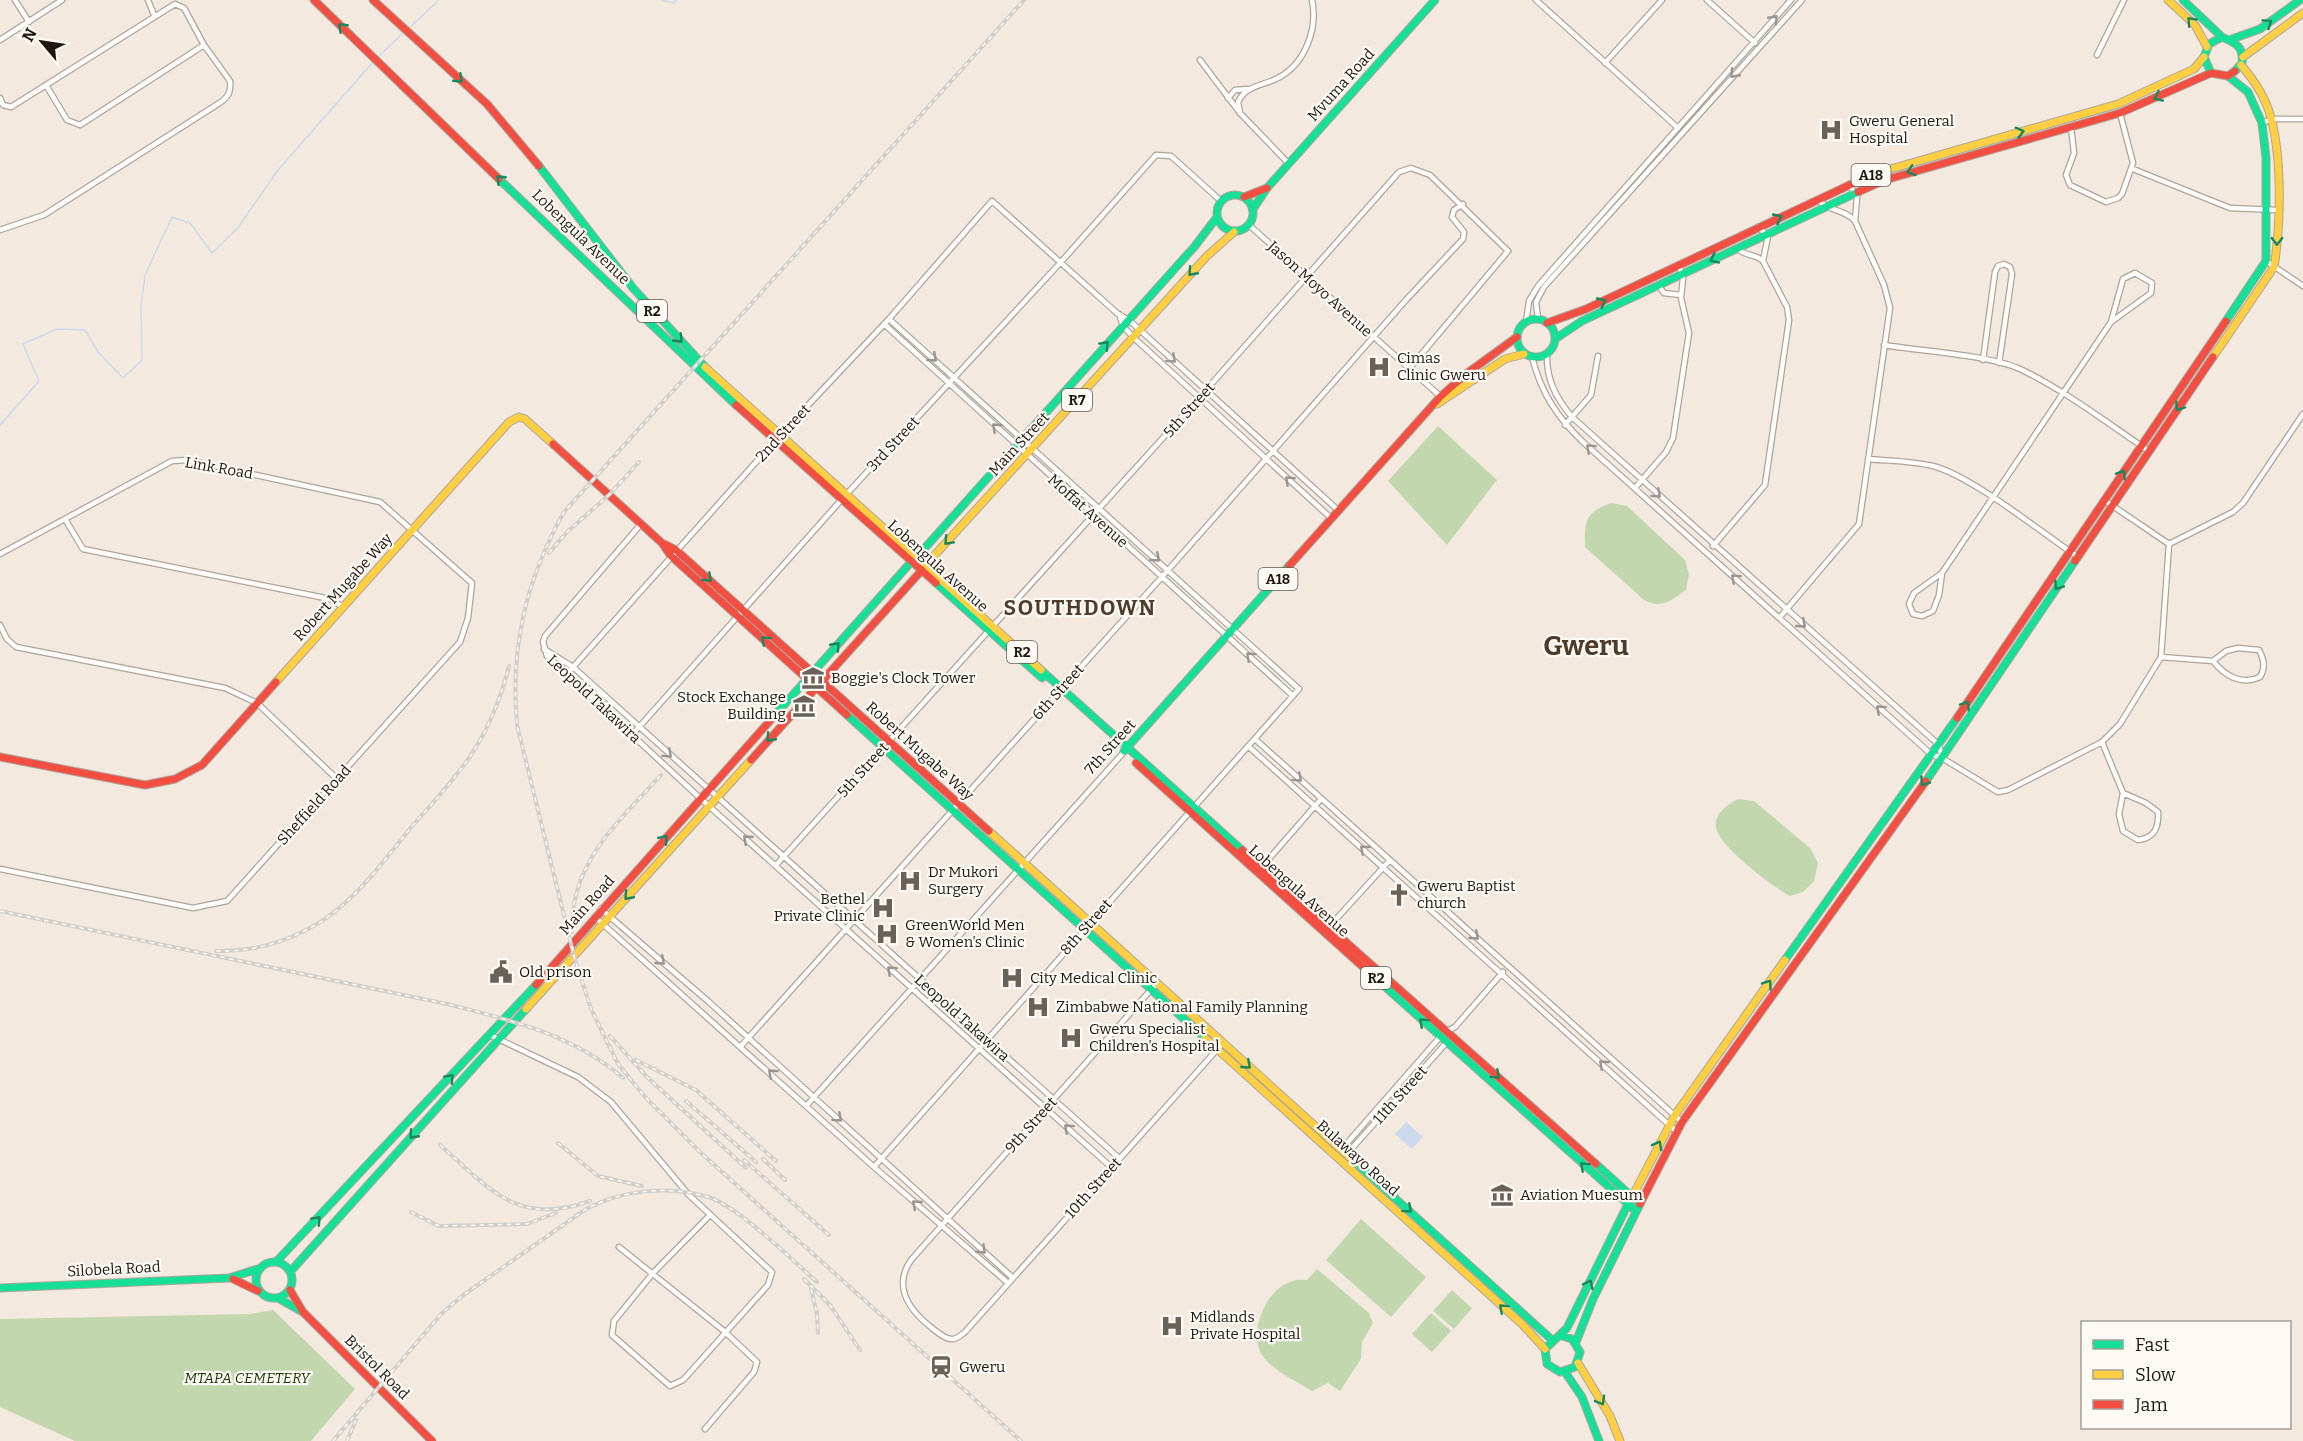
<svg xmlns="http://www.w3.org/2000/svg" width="2303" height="1441" font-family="Bitter,serif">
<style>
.green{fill:#c3d7af}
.water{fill:#cdd9ec}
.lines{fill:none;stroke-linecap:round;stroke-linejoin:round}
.stream{stroke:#cdd9ec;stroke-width:1.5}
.street-casing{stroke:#ada59c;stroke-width:7}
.fast-casing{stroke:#ada59c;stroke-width:9}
.slow-casing{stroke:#ada59c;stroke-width:9}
.jam-casing{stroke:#ada59c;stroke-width:9}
.street{stroke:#fdfcfa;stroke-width:4.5}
.fast{stroke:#16e098;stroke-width:7}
.slow{stroke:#ffcf43;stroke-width:7}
.jam{stroke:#f24e42;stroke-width:7}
.rail-casing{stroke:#d2cfcb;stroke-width:4}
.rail{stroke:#fdf9f4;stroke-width:1.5;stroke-dasharray:4.5;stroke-linecap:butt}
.oneway{stroke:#9a9591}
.oneway2{stroke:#1a865b}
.labels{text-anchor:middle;stroke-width:4.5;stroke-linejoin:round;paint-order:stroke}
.shield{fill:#fdf9f4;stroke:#625c54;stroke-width:1.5}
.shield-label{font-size:14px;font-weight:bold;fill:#201810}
.street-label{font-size:15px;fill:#201810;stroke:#fdf9f4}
.poi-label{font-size:15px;fill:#201810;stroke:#fdf9f4;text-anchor:start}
.park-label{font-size:15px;font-style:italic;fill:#163901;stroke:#fdf9f4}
.district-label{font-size:21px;font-weight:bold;letter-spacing:1.5px;fill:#4e3b29;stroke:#fdf9f4}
.town-label{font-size:27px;font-weight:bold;fill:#4e3b29;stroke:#fdf9f4}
</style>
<rect width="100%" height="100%" fill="#f3e9df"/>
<path class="green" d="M1438 426 1497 480 1447 545 1388 481Z
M1611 503 1627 506 1685 560 1689 574 1686 590C1671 601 1661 609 1644 600L1585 547C1585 521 1584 513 1611 503Z
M1738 799 1754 801 1810 848 1818 863 1814 881 1803 892 1790 896C1774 888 1717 845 1716 827 1714 814 1728 804 1738 799Z
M1361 1219 1426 1277 1391 1317 1326 1260Z
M1317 1269 1369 1313 1373 1323 1362 1342 1361 1359 1340 1391 1328 1383 1312 1391C1296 1381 1273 1371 1262 1355 1247 1332 1267 1287 1293 1281 1297 1279 1303 1280 1307 1280Z
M1452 1290 1472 1308 1454 1329 1433 1311Z
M273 1310 355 1389 311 1441H75L0 1407V1319L250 1314Z
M1431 1313 1451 1331 1432 1352 1412 1334Z"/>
<path class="water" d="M1406 1122 1423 1137 1412 1149 1395 1134Z"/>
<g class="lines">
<path class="stream" d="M662 0 673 3 677 0
M409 28 439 0
M378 57 403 33
M0 425 39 381 23 344 57 329 85 330 98 352 123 378 142 360 141 307 145 275 172 217 190 223 212 253 237 229 278 170 373 62"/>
<g class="street-casing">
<path id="street" d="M15 0 29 22
M148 0 154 15
M1536 0 1678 128
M1707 0 1755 43
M0 40 62 0
M2097 55 2124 0
M1200 60 1240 113 1289 164
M1605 63 1662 0
M46 85 67 120 80 125 204 45
M0 98 3 105 11 107 175 4 184 8 204 45 230 81C231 91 229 96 221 102L44 215 0 230
M1228 98 1235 90 1248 89
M1240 113 1238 102C1246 85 1263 86 1278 78 1305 64 1318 29 1312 0
M2262 123 2272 119H2303
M2071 127 2074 153 2066 175 2070 185 2106 202 2118 198 2122 194 2133 163 2120 113
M2133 169 2230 208 2277 210
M1849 184 1857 197 1855 221
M1249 225 1440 396
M1758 227 1768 236 1763 261
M2266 261 2303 286
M1658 285 1664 293 1681 295
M1119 314 1123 326 1133 337 1332 519
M1538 319 1536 302 1544 287 1802 0
M1526 322 1529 301 1538 286 1791 0
M884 324 1293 696
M1884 345C1920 351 1989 355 2020 369 2066 391 2107 423 2149 451
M1547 354C1546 379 1556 398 1572 417L1939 745 1942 758
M1532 357C1541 393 1557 417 1583 442L1932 755 1942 758 1998 792 2008 790 2102 742 2120 724 2161 657 2169 544 2104 500
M1983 360 1995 272 1998 266 2004 264 2010 267 2012 274 1999 363
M1565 425 1591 395 1598 356
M1868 459C1890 461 1912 461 1933 466 1972 476 2042 533 2078 557
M1635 488 1666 452 1673 438 1689 333 1681 298 1683 278 1679 265
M65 519 83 549 330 599 343 607
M641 524 545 636 543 642 547 656 700 798 1111 1167
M2169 544 2233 512 2243 503 2303 414
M1713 546 1765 485 1789 320 1787 307 1763 261C1755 253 1745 257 1737 248
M0 554 172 461 187 460 380 502 472 583 468 618 460 642 227 901 193 908 0 869
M1942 573 1939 595 1933 611 1922 616 1913 614 1909 604 1914 593 1942 573 2111 322 2123 279 2135 273 2152 283 2151 293 2111 322
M1780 617 1859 524 1890 308 1884 285 1855 221C1845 209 1829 212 1818 200
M0 625 7 639 16 647 225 688 257 703 337 779
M544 649 573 667 1119 1158
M2161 657 2213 661 2226 651 2238 648 2259 650C2264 659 2266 668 2260 677 2241 686 2224 675 2213 661
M566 675 781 434 889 319 992 201 1118 314 1129 320 1339 511
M632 735 843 498 1061 262 1156 155 1171 156 1221 201
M1255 739 1682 1122
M889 741 1199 398 1399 172 1411 168 1430 175 1508 251 1409 369
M2102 742 2123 793 2146 803 2158 812C2159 827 2155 838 2138 840L2123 831 2119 814 2123 793
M1248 746 1677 1132
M776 865 883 747
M1261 868 1321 799
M601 909 709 1002 1013 1278
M595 917 874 1167 1008 1283
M1328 928 1390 860
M1156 984 911 1260C892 1287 910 1311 932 1328 937 1332 946 1340 953 1339 957 1339 961 1335 965 1332L1222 1044
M1447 1031 1455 1027 1503 972
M490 1035 578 1077 611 1102 688 1194 772 1272 768 1285 693 1369 683 1380 670 1386 612 1335 614 1321 653 1273 709 1216
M741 1046 1169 569 1405 301 1463 239 1464 232 1452 217 1454 210 1463 204
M807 1105 1124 752
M1341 1150 1440 1037
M1346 1155 1447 1042
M874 1167 1299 689 889 319
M619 1247 724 1331 757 1362 754 1372 705 1429"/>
</g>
<g class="fast-casing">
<path id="fast" d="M2183 0 2222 37
M2232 39 2260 29 2300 0
M2211 73 2204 57 2209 44 2222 37C2235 43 2244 46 2242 63L2235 71
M539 166 633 288 705 367
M499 179 736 405
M1217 213a18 18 0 1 1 36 0a18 18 0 1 1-36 0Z
M1253 209 1267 188 1435 0
M1517 338a19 19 0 1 1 38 0a19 19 0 1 1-38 0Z
M2226 321 2266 261V158L2262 123 2248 92 2228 76
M1555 339 1582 321 1858 192
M915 559 1195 246 1217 217
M936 583 1042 678
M1041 670 1242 850
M775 715 912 561
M847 715 1205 1038
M1124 751 1289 566
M1926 781 2075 561
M1785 960 1957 718
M1372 975 1636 1211
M1356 1163 1551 1339
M256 1280a18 18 0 1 1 36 0a18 18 0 1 1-36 0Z
M276 1262 536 985
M290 1272 526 1009
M0 1288 229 1278 261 1268
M278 1298 301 1311
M1562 1336 1572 1339 1580 1352 1575 1367 1560 1372 1547 1364 1545 1349 1567 1328 1629 1202
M1576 1342 1593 1299 1640 1204 1596 1164
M1565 1372 1582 1397 1599 1441"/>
</g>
<g class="slow-casing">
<path id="slow" d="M2168 0 2195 25 2207 47
M2243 57 2303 13
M1887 170 2118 104 2194 69 2204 57
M2213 357 2274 267C2281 224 2282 159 2271 118 2266 98 2254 80 2241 65
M705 367 1041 670
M1437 404 1505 359 1524 354
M923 568 1207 256 1234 232
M276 682 509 422 519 417 525 419 553 444
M989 831 1356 1163
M526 1009 751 760
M1205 1038 1522 1324 1545 1349
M1632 1197 1675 1115 1785 960
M1578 1363 1610 1416 1620 1441"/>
</g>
<g class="jam-casing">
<path id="jam" d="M314 0 499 179
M373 0 487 104 539 166
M1858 192 1885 180 2120 113 2211 73 2228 76 2235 71
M1244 197 1267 188
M1547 323 1586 309 1873 174 1887 170
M736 405 936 583
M553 444 662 543 671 556 847 715
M664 544 676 550 989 831
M2075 561 2213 357
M1289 566 1440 397 1466 374 1517 337
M1957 718 2226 321
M0 757 145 785 175 779 202 765 276 682
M751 760 922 570
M1136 763 1372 975
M1242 850 1596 1164
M536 985 775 715
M1640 1204 1682 1122 1926 781
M233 1279 258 1291
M290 1290 303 1312 432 1441"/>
</g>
<use href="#street" class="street"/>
<use href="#fast" class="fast"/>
<use href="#slow" class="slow"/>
<use href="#jam" class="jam"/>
<g class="rail-casing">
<path id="rail" d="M549 553 567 532 610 494 639 462
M0 911 447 1004C510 1020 572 1034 623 1078
M572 932C570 862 618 823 661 775
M216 951C248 952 280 944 308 929 352 907 383 861 414 824 433 803 453 781 469 758 488 730 501 698 509 666
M610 1036 647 1077 746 1168
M636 1060 696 1090 776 1161
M686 1101 756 1162
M558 1143 598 1176 642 1186
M440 1145C490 1189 517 1227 590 1201
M763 1159 785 1180
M744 1160 829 1235
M411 1212 439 1226 527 1224 556 1213
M804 1279 830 1305 860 1350
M811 1289 817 1314 818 1333
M333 1441 441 1314 462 1296 586 1209C622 1190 668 1185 708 1197 738 1206 792 1260 817 1282
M347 1441 356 1420
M1021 1441 701 1153 645 1097 618 1064 591 1009 574 956 517 725C510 647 526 580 564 512L1024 0"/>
</g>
<use href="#rail" class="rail"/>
</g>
<defs><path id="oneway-chevron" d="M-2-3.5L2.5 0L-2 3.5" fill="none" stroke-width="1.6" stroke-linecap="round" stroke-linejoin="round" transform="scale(1.5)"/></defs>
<g class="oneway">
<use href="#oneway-chevron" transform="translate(1774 19) rotate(-48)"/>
<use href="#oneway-chevron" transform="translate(1734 74) rotate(132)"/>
<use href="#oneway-chevron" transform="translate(933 358) rotate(41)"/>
<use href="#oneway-chevron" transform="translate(1172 359) rotate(42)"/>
<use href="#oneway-chevron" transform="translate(996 427) rotate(-137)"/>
<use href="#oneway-chevron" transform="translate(1590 448) rotate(-138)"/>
<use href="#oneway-chevron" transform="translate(1289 480) rotate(-137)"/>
<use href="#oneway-chevron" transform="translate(1657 494) rotate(42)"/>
<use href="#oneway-chevron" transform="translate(1156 558) rotate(42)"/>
<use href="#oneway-chevron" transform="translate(1735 578) rotate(-138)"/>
<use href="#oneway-chevron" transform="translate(1802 624) rotate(41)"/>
<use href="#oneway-chevron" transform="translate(1250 656) rotate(-138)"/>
<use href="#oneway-chevron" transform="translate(1880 709) rotate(-138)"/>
<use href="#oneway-chevron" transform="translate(668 754) rotate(42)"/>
<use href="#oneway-chevron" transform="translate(1298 778) rotate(42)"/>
<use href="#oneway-chevron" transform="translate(747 839) rotate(-139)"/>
<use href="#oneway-chevron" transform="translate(1364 849) rotate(-138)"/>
<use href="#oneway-chevron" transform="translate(1475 936) rotate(42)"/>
<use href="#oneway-chevron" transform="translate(661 961) rotate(41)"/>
<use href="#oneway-chevron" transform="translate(891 970) rotate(-137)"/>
<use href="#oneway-chevron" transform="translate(1603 1064) rotate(-138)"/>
<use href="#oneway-chevron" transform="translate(772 1073) rotate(-138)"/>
<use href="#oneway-chevron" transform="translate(838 1118) rotate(42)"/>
<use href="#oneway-chevron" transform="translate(1068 1128) rotate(-138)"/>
<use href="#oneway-chevron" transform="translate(916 1204) rotate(-139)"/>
<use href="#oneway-chevron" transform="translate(982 1250) rotate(43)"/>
</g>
<g class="oneway2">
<use href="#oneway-chevron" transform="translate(2191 21) rotate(-133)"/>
<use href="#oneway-chevron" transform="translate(2268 23) rotate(-34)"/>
<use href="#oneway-chevron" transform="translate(342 27) rotate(-136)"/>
<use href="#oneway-chevron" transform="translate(459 79) rotate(43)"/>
<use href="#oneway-chevron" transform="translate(2158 97) rotate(156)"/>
<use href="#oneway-chevron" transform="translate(2020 132) rotate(-15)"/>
<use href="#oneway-chevron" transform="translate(1911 171) rotate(162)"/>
<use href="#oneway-chevron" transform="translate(500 179) rotate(-137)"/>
<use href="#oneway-chevron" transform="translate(1778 218) rotate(-25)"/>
<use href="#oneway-chevron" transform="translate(2277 241) rotate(91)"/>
<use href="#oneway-chevron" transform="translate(1714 259) rotate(155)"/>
<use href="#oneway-chevron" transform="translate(1192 272) rotate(132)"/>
<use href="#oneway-chevron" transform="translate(1602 302) rotate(-25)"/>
<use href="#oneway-chevron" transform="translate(679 339) rotate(46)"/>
<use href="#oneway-chevron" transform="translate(1105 345) rotate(-47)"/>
<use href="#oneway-chevron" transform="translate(2179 407) rotate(124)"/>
<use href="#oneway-chevron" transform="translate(2122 474) rotate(-56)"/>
<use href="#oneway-chevron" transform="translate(948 541) rotate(133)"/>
<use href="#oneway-chevron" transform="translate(708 578) rotate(42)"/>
<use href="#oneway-chevron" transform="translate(2058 586) rotate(124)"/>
<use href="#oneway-chevron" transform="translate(765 640) rotate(-138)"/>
<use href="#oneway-chevron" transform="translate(836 646) rotate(-48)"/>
<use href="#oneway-chevron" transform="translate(1966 705) rotate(-56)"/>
<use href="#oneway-chevron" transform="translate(770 738) rotate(132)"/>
<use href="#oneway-chevron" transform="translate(1924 782) rotate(125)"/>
<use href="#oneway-chevron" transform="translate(664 839) rotate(-49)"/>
<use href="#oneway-chevron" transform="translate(628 896) rotate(132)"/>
<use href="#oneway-chevron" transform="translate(1768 984) rotate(-55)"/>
<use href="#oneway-chevron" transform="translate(1423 1022) rotate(-138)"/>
<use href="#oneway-chevron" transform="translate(1247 1065) rotate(41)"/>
<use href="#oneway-chevron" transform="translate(1496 1075) rotate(42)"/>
<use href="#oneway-chevron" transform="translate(450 1078) rotate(-47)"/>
<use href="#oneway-chevron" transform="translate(413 1135) rotate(132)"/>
<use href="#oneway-chevron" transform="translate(1658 1145) rotate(-62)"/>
<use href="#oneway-chevron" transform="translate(1584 1166) rotate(-138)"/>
<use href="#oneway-chevron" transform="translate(1408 1209) rotate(42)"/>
<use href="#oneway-chevron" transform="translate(317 1220) rotate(-47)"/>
<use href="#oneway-chevron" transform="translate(1589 1284) rotate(-64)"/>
<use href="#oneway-chevron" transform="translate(1503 1308) rotate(-138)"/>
<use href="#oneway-chevron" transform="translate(1601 1401) rotate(60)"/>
</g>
<defs>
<g id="hospital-bare" transform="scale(1.8)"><path d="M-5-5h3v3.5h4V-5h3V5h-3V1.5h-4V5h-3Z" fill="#6a6158" stroke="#fdf9f4" stroke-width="2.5" paint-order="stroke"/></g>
<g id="museum-bare" transform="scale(1.8)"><path d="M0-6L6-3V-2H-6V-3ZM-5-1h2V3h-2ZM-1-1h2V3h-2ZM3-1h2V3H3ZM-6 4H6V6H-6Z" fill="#6a6158" stroke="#fdf9f4" stroke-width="2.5" paint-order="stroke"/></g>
<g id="church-bare" transform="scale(1.8)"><path d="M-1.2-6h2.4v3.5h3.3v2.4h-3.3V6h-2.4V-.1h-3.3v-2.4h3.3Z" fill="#6a6158" stroke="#fdf9f4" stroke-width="2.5" paint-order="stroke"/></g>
<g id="civic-bare" transform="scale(1.8)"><path d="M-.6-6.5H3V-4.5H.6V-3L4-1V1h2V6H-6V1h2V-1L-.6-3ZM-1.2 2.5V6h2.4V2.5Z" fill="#6a6158" stroke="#fdf9f4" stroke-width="2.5" paint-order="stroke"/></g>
<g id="station-bare" transform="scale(1.8)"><path d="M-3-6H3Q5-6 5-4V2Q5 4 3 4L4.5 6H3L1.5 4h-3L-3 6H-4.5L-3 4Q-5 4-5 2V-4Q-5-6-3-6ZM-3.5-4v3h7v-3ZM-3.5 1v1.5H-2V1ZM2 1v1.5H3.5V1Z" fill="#6a6158" stroke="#fdf9f4" stroke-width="2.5" paint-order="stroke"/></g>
</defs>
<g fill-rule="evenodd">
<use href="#hospital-bare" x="1831" y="130"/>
<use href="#hospital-bare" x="1379" y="367"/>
<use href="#museum-bare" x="813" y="678"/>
<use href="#museum-bare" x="804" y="706"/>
<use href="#hospital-bare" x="910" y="881"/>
<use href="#church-bare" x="1399" y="895"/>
<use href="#hospital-bare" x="883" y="908"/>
<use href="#hospital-bare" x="887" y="934"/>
<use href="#civic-bare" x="501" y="972"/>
<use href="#hospital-bare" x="1012" y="978"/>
<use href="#hospital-bare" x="1038" y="1007"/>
<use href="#hospital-bare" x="1071" y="1038"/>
<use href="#museum-bare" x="1502" y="1195"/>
<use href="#hospital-bare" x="1172" y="1326"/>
<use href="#station-bare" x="941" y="1367"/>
</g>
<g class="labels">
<g class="shield">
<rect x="1851.5" y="164" width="39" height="22" rx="4.5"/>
<rect x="637" y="300" width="30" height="22" rx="4.5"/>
<rect x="1062" y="389" width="30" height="22" rx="4.5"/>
<rect x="1258.5" y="568" width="39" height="22" rx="4.5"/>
<rect x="1007" y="641" width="30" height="22" rx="4.5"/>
<rect x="1361" y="967" width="30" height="22" rx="4.5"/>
</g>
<g class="shield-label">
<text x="1871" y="180">A18</text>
<text x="652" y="316">R2</text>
<text x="1077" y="405">R7</text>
<text x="1278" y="584">A18</text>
<text x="1022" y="657">R2</text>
<text x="1376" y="983">R2</text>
</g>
<g class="street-label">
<text transform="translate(1341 85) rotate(-48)" y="5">Mvuma Road</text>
<text transform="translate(581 237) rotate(44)" y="5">Lobengula Avenue</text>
<text transform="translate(1320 289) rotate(42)" y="5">Jason Moyo Avenue</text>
<text transform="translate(1189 410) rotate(-48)" y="5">5th Street</text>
<text transform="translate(783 433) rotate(-47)" y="5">2nd Street</text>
<text transform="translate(893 444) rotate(-47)" y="5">3rd Street</text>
<text transform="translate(1019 444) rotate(-47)" y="5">Main Street</text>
<text transform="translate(219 468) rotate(10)" y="5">Link Road</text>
<text transform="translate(1088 511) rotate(42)" y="5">Moffat Avenue</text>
<text transform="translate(938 566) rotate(42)" y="5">Lobengula Avenue</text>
<text transform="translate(343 587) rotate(-48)" y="5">Robert Mugabe Way</text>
<text transform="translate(1058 692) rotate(-48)" y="5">6th Street</text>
<text transform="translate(594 699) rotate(43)" y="5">Leopold Takawira</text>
<text transform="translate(1110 747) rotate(-48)" y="5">7th Street</text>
<text transform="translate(920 751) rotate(42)" y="5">Robert Mugabe Way</text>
<text transform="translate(863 770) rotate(-48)" y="5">5th Street</text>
<text transform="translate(314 805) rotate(-48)" y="5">Sheffield Road</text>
<text transform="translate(1299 891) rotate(42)" y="5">Lobengula Avenue</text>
<text transform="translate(587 905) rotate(-48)" y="5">Main Road</text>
<text transform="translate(1086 927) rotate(-48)" y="5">8th Street</text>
<text transform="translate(962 1018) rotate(42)" y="5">Leopold Takawira</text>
<text transform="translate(1400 1095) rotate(-48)" y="5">11th Street</text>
<text transform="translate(1031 1125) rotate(-48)" y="5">9th Street</text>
<text transform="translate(1358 1158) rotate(42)" y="5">Bulawayo Road</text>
<text transform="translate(1093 1188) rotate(-48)" y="5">10th Street</text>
<text transform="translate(114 1269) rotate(-3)" y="5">Silobela Road</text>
<text transform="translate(377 1367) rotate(45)" y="5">Bristol Road</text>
</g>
<g class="poi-label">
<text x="1849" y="126">Gweru General<tspan x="1849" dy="17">Hospital</tspan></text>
<text x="1397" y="363">Cimas<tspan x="1397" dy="17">Clinic Gweru</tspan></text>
<text x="831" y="683">Boggie's Clock Tower</text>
<text x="786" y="702" text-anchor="end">Stock Exchange<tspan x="786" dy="17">Building</tspan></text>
<text x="928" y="877">Dr Mukori<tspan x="928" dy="17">Surgery</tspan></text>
<text x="1417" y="891">Gweru Baptist<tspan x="1417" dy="17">church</tspan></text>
<text x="865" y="904" text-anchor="end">Bethel<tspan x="865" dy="17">Private Clinic</tspan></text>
<text x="905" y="930">GreenWorld Men<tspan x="905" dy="17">&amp; Women’s Clinic</tspan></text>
<text x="519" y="977">Old prison</text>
<text x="1030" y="983">City Medical Clinic</text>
<text x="1056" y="1012">Zimbabwe National Family Planning</text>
<text x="1089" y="1034">Gweru Specialist<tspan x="1089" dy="17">Children’s Hospital</tspan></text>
<text x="1520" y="1200">Aviation Muesum</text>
<text x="1190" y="1322">Midlands<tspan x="1190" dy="17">Private Hospital</tspan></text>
<text x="959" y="1372">Gweru</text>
</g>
<g class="park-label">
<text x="247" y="1383">MTAPA CEMETERY</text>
</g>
<g class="district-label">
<text x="1080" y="615">SOUTHDOWN</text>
</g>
<g class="town-label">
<text x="1586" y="655">Gweru</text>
</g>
</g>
<rect x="2081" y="1321" width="210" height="108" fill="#fdf9f4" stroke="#a59f99" stroke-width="1.5"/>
<rect x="2093" y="1340" width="30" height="9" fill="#16e098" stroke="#a59f99" stroke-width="1.5"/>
<text x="2135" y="1351" font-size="18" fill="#201810">Fast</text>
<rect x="2093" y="1370" width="30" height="9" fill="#ffcf43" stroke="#a59f99" stroke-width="1.5"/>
<text x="2135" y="1381" font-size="18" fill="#201810">Slow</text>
<rect x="2093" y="1400" width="30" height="9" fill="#f24e42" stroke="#a59f99" stroke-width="1.5"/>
<text x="2135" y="1411" font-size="18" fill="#201810">Jam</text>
<g transform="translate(42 42) rotate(299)" stroke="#fdf9f4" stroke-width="4.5" paint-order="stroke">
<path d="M0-4.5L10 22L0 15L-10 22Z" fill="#201810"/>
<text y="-9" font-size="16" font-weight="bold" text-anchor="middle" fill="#201810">N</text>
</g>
</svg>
